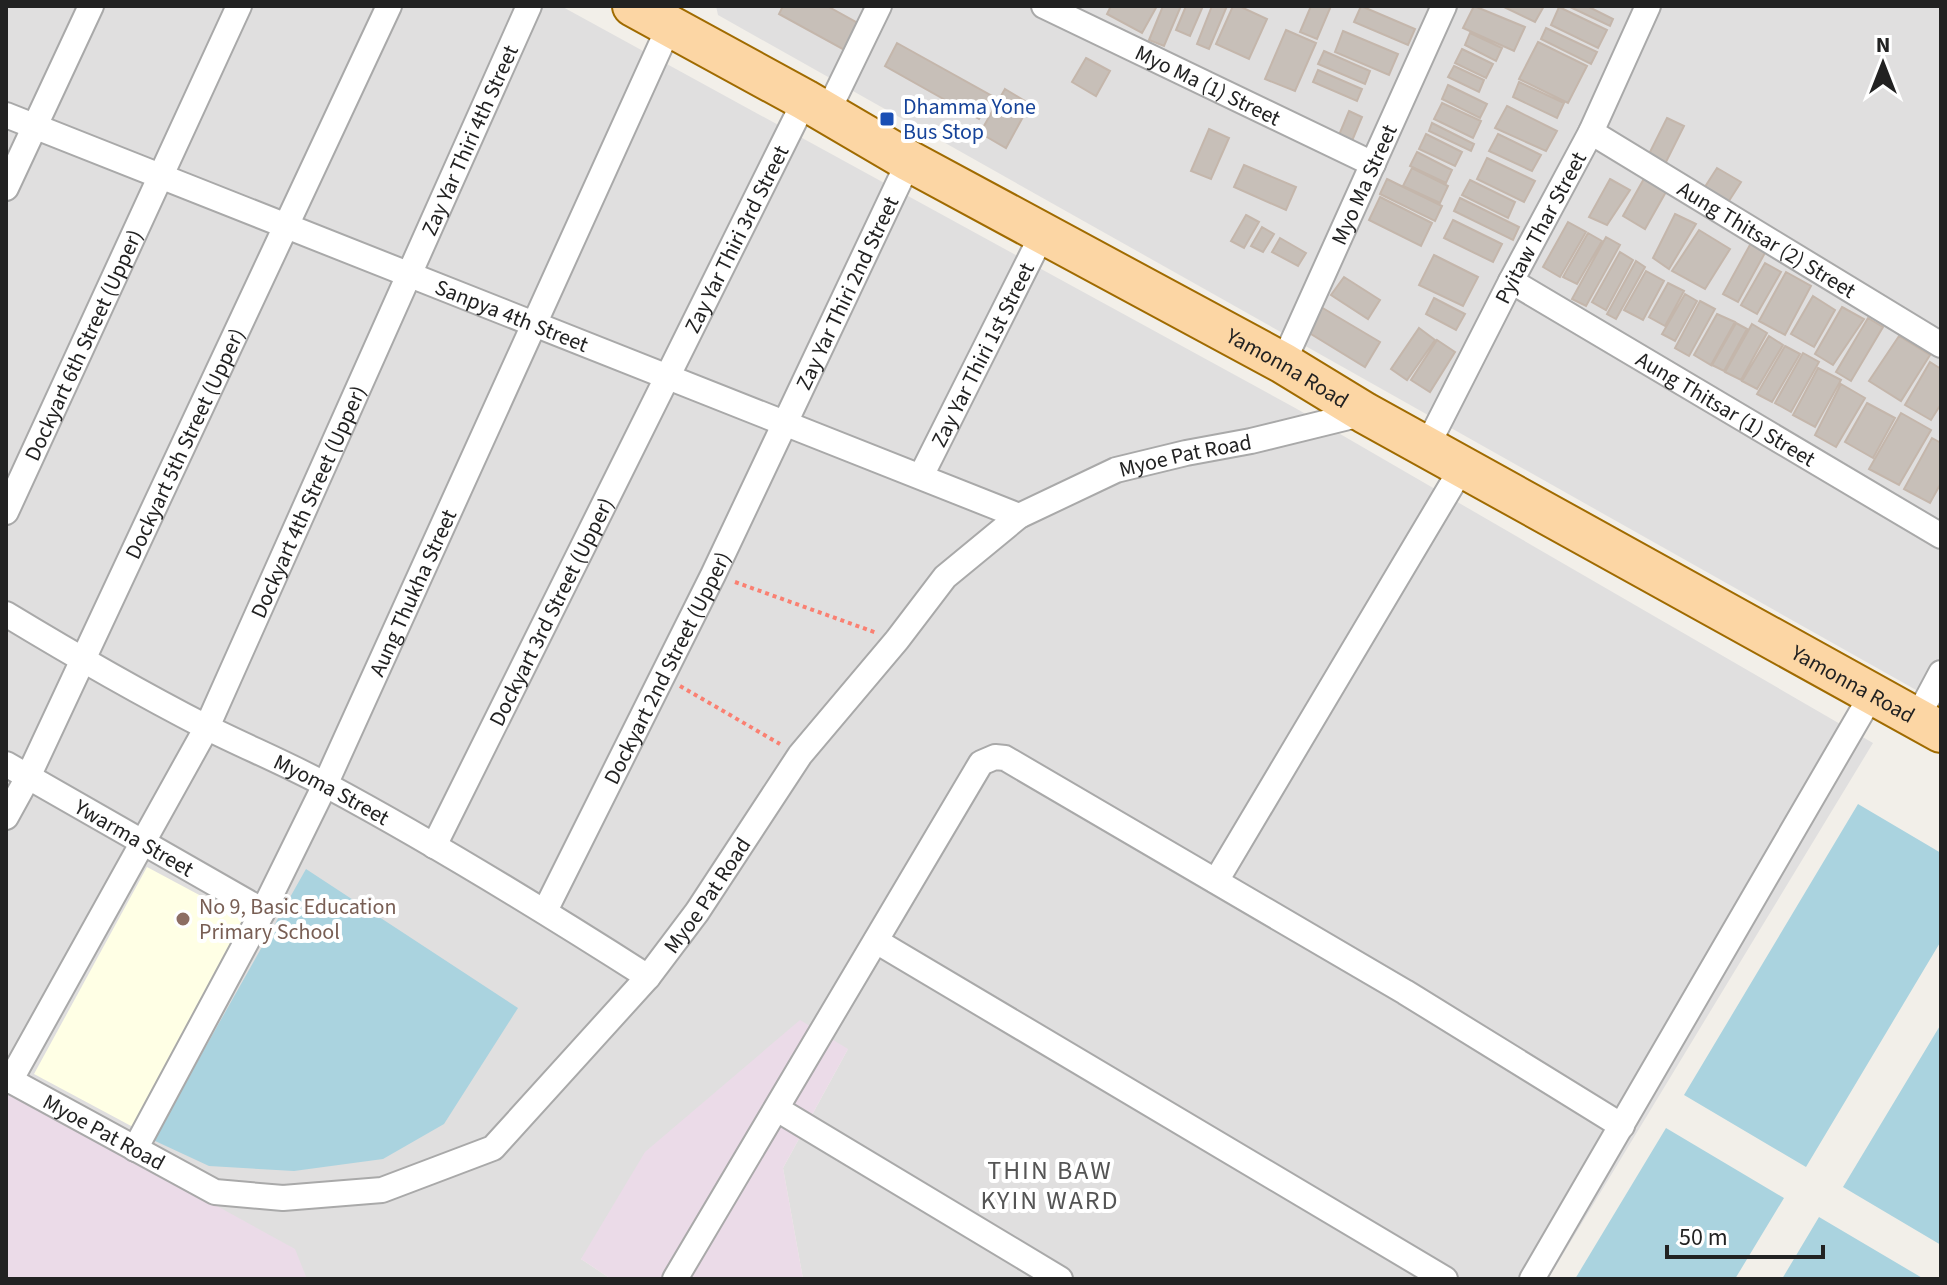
<svg xmlns="http://www.w3.org/2000/svg" width="1947" height="1285" font-family="'Source Sans 3',sans-serif">
<style>
.residential{fill:#e0dfdf}
.industrial{fill:#ebdbe8}
.education{fill:#ffffe5}
.water{fill:#aad3df}
.building{fill:#c7bfb8;stroke:#c4b6ab;stroke-width:2}
.lines{fill:none;stroke-linecap:round;stroke-linejoin:round}
.minor-casing{stroke:#a9a9a9;stroke-width:28}
.primary-casing{stroke:#a06b00;stroke-width:44}
.path{stroke:#fa8072;stroke-width:4;stroke-dasharray:4 4;stroke-linecap:butt}
.minor{stroke:#fff;stroke-width:24}
.primary{stroke:#fcd6a4;stroke-width:40}
.transit-dot{fill:#1a4fb4;stroke:#fff;stroke-width:3}
.education-dot{fill:#8d6e63;stroke:#fff;stroke-width:3}
.labels{text-anchor:middle;stroke-width:8;stroke-linejoin:round;paint-order:stroke}
.street-label{font-size:22px;fill:#222;stroke:#fff}
.transit-label{font-size:22px;fill:#164399;stroke:#fff;text-anchor:start}
.education-label{font-size:22px;fill:#785e54;stroke:#fff;text-anchor:start}
.quarter-label{font-size:26px;letter-spacing:2px;fill:#555;stroke:#fff}
</style>
<rect width="100%" height="100%" fill="#f2efe9"/>
<path class="residential" d="M6 6H561L1297 409 1873 743 1548 1279H803L783 1168 848 1049 581 1259 611 1279H307L6 1090Z
M716 6H1941V704L718 15Z"/>
<path class="industrial" d="M800 1020 848 1049 783 1168 803 1279H611L581 1259 645 1152Z
M6 1090 295 1249 307 1279H6Z"/>
<path class="education" d="M147 867 246 920 133 1127 34 1074Z"/>
<path class="water" d="M1858 804 1941 853V941L1806 1167 1684 1095Z
M306 869 518 1008 444 1124 383 1159 294 1171 209 1166 153 1140Z
M1941 1024V1245L1843 1187Z
M1666 1128 1784 1198 1735 1279H1575Z
M1819 1217 1924 1279H1782Z"/>
<path class="building" d="M783 6H827L863 26 848 52 779 14Z
M1111 6H1157L1142 33 1107 14Z
M1163 6H1181L1164 46 1149 40Z
M1186 6H1203L1190 36 1176 30Z
M1212 6H1227L1209 49 1197 44Z
M1233 6H1239L1267 19 1249 59 1216 44Z
M1311 6H1331L1317 39 1300 32Z
M1361 6 1415 29 1408 45 1354 22Z
M1474 6 1525 27 1514 51 1463 28Z
M1502 6H1544L1535 22Z
M1568 6H1587L1613 19 1610 26Z
M1559 7 1607 30 1598 48 1551 25Z
M1546 28 1597 52 1591 64 1541 39Z
M1286 30 1316 43 1295 91 1265 79Z
M1343 31 1398 54 1389 75 1335 52Z
M1470 33 1502 48 1496 61 1465 45Z
M1538 42 1587 66 1568 103 1519 79Z
M897 43 992 96 979 119 885 66Z
M1462 49 1493 64 1486 78 1455 63Z
M1324 51 1370 71 1365 84 1318 64Z
M1086 58 1110 71 1096 96 1072 82Z
M1454 66 1484 80 1479 92 1448 77Z
M1318 70 1362 89 1357 101 1313 82Z
M1519 82 1564 103 1557 118 1513 97Z
M1448 85 1487 104 1480 118 1442 99Z
M1005 89 1030 104 1006 148 980 133Z
M1442 103 1481 121 1473 138 1434 119Z
M1507 106 1557 131 1546 151 1495 128Z
M1349 111 1362 117 1352 141 1339 135Z
M1667 118 1684 126 1664 166 1647 158Z
M1432 123 1474 144 1471 151 1429 131Z
M1209 129 1229 138 1211 179 1191 171Z
M1426 134 1462 152 1455 166 1419 149Z
M1498 134 1541 155 1532 171 1489 151Z
M1417 152 1452 170 1446 183 1410 166Z
M1487 158 1535 181 1524 202 1477 179Z
M1244 165 1296 187 1286 210 1234 187Z
M1412 168 1448 186 1440 203 1403 186Z
M1717 168 1741 182 1727 204 1703 190Z
M1645 177 1667 190 1645 229 1623 216Z
M1387 179 1442 206 1435 221 1380 194Z
M1610 179 1630 190 1607 225 1589 217Z
M1470 180 1515 202 1508 218 1462 195Z
M1380 197 1432 223 1421 246 1369 220Z
M1460 198 1519 227 1513 240 1454 211Z
M1675 214 1696 224 1669 269 1653 258Z
M1246 215 1259 222 1244 248 1231 241Z
M1453 220 1502 244 1493 262 1444 238Z
M1568 222 1586 232 1560 277 1543 267Z
M1262 227 1274 234 1263 252 1251 246Z
M1699 230 1730 249 1705 289 1672 271Z
M1588 233 1602 241 1577 284 1563 277Z
M1606 237 1620 245 1586 306 1572 299Z
M1280 238 1306 253 1298 266 1272 252Z
M1751 243 1766 251 1738 302 1723 294Z
M1620 252 1633 260 1606 310 1592 302Z
M1434 255 1478 277 1463 306 1419 285Z
M1636 261 1645 267 1616 319 1607 314Z
M1765 263 1781 272 1757 314 1741 305Z
M1646 271 1664 281 1643 320 1624 310Z
M1786 272 1811 286 1785 335 1759 321Z
M1344 277 1380 300 1368 319 1331 295Z
M1668 283 1684 291 1665 326 1649 317Z
M1685 294 1697 301 1675 341 1662 334Z
M1813 296 1835 310 1814 347 1791 334Z
M1434 298 1465 314 1456 330 1426 314Z
M1700 301 1715 309 1689 356 1675 348Z
M1321 307 1380 342 1365 367 1306 331Z
M1842 307 1864 319 1833 365 1815 354Z
M1717 314 1735 322 1711 365 1694 355Z
M1868 318 1883 327 1851 381 1836 372Z
M1736 323 1747 329 1724 371 1712 365Z
M1752 324 1767 333 1741 380 1725 372Z
M1419 328 1435 340 1407 380 1391 369Z
M1769 336 1783 345 1757 389 1742 381Z
M1899 336 1930 355 1901 401 1869 381Z
M1437 340 1455 352 1430 392 1411 380Z
M1785 346 1800 354 1772 402 1757 394Z
M1803 353 1819 362 1791 412 1775 403Z
M1930 362 1941 369V404L1931 420 1905 405Z
M1818 368 1841 380 1815 427 1793 415Z
M1841 384 1865 398 1836 447 1815 435Z
M1867 403 1895 418 1873 458 1845 442Z
M1901 413 1931 430 1899 485 1869 469Z
M1932 438 1941 443V483L1930 503 1904 489Z"/>
<g class="lines">
<g class="minor-casing">
<g id="minor">
<path id="s1" d="M1044 6 1373 164"/>
<path d="M827 113 879 6"/>
<path id="s2" d="M6 115 1019 516"/>
<path id="s3" d="M1591 132 1941 345"/>
<path d="M6 188 91 6"/>
<path id="s4" d="M1511 281 1941 536"/>
<path id="s5" d="M1283 363 1444 6"/>
<path id="s6" d="M1427 446 1511 281 1591 132 1648 6"/>
<path id="s7" d="M921 476 1043 233"/>
<path id="s8" d="M6 512 239 6"/>
<path id="s9" d="M6 614C72 654 138 692 206 727 246 747 287 764 326 785 436 844 543 910 648 977"/>
<path d="M1917 718 1941 673"/>
<path id="s10" d="M6 764 263 911"/>
<path id="s11" d="M6 817 28 777 389 6"/>
<path id="s12" d="M434 846 805 100"/>
<path d="M1216 881 1463 466"/>
<path id="s13" d="M545 911 713 575 909 161"/>
<path d="M876 941 1445 1279"/>
<path id="s14" d="M6 1078 215 1192 283 1198 382 1190 493 1148 648 977 697 912 800 755 897 640 945 577 1019 516 1116 470 1186 453 1251 441 1365 413"/>
<path id="s15" d="M10 1081 207 727 529 6"/>
<path d="M777 1109 1060 1279"/>
<path id="s16" d="M135 1149 263 911 325 785 669 27"/>
<path d="M675 1279 981 763 995 757 1005 758 1405 992 1622 1126"/>
<path d="M1532 1279 1871 696"/>
</g>
</g>
<g class="primary-casing">
<g id="primary">
<path id="s17" d="M633 6 805 100 909 161 1283 363 1365 413 1941 732"/>
</g>
</g>
<path class="path" d="M735 582 877 633
M680 686 780 744"/>
<use href="#minor" class="minor"/>
<use href="#primary" class="primary"/>
</g>
<rect class="transit-dot" x="879" y="111" width="16" height="16" rx="4"/>
<circle class="education-dot" cx="183" cy="919" r="8"/>
<g class="labels">
<g class="street-label">
<text dy="8" stroke="none"><textPath href="#s1" startOffset="182">Myo Ma (1) Street</textPath></text>
<text dy="8" stroke="none"><textPath href="#s15" startOffset="1048">Zay Yar Thiri 4th Street</textPath></text>
<text dy="8" stroke="none"><textPath href="#s5" startOffset="196">Myo Ma Street</textPath></text>
<text dy="8" stroke="none"><textPath href="#s6" startOffset="246">Pyitaw Thar Street</textPath></text>
<text dy="8" stroke="none"><textPath href="#s12" startOffset="678">Zay Yar Thiri 3rd Street</textPath></text>
<text dy="8" stroke="none"><textPath href="#s3" startOffset="206">Aung Thitsar (2) Street</textPath></text>
<text dy="8" stroke="none"><textPath href="#s13" startOffset="688">Zay Yar Thiri 2nd Street</textPath></text>
<text dy="8" stroke="none"><textPath href="#s2" startOffset="544">Sanpya 4th Street</textPath></text>
<text dy="8" stroke="none"><textPath href="#s8" startOffset="184">Dockyart 6th Street (Upper)</textPath></text>
<text dy="8" stroke="none"><textPath href="#s7" startOffset="136">Zay Yar Thiri 1st Street</textPath></text>
<text dy="8" stroke="none"><textPath href="#s17" startOffset="748">Yamonna Road</textPath></text>
<text dy="8" stroke="none"><textPath href="#s4" startOffset="250">Aung Thitsar (1) Street</textPath></text>
<text dy="8" stroke="none"><textPath href="#s11" startOffset="414">Dockyart 5th Street (Upper)</textPath></text>
<text dy="8" stroke="none"><textPath href="#s14" startOffset="1528">Myoe Pat Road</textPath></text>
<text dy="8" stroke="none"><textPath href="#s15" startOffset="652">Dockyart 4th Street (Upper)</textPath></text>
<text dy="8" stroke="none"><textPath href="#s16" startOffset="622">Aung Thukha Street</textPath></text>
<text dy="8" stroke="none"><textPath href="#s12" startOffset="262">Dockyart 3rd Street (Upper)</textPath></text>
<text dy="8" stroke="none"><textPath href="#s13" startOffset="272">Dockyart 2nd Street (Upper)</textPath></text>
<text dy="8" stroke="none"><textPath href="#s17" startOffset="1396">Yamonna Road</textPath></text>
<text dy="8" stroke="none"><textPath href="#s9" startOffset="370">Myoma Street</textPath></text>
<text dy="8" stroke="none"><textPath href="#s10" startOffset="148">Ywarma Street</textPath></text>
<text dy="8" stroke="none"><textPath href="#s14" startOffset="856">Myoe Pat Road</textPath></text>
<text dy="8" stroke="none"><textPath href="#s14" startOffset="112">Myoe Pat Road</textPath></text>
</g>
<g class="transit-label">
<text x="903" y="114">Dhamma Yone<tspan x="903" dy="25">Bus Stop</tspan></text>
</g>
<g class="education-label">
<text x="199" y="914">No 9, Basic Education<tspan x="199" dy="25">Primary School</tspan></text>
</g>
<g class="quarter-label">
<text x="1050" y="1179">THIN BAW<tspan x="1050" dy="30">KYIN WARD</tspan></text>
</g>
</g>
<rect width="1947" height="1285" fill="none" stroke="#222222" stroke-width="16"/>
<g transform="translate(1883 64)" stroke="#ffffff" stroke-width="6" paint-order="stroke">
<path d="M0-6L14 30L0 20L-14 30Z" fill="#222222"/>
<text y="-12" font-size="22" font-weight="bold" text-anchor="middle" fill="#222222">N</text>
</g>
<path d="M1667 1245v12h156v-12" fill="none" stroke="#222222" stroke-width="4"/>
<text x="1679" y="1245" font-size="24" fill="#222222" stroke="#ffffff" stroke-width="6" paint-order="stroke">50 m</text>
</svg>
